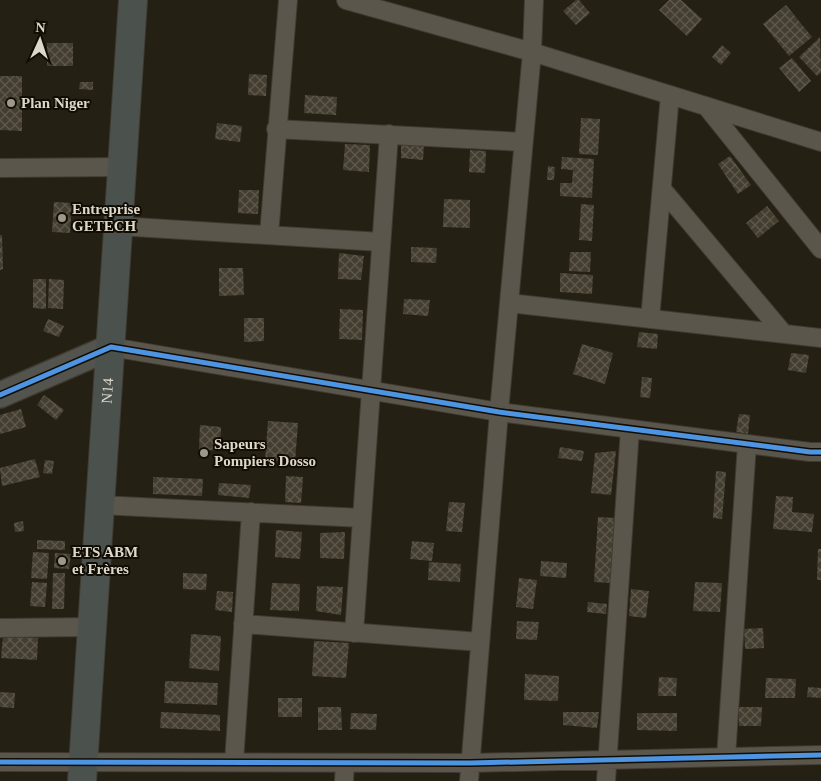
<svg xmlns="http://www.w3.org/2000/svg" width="821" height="781" font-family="'Times New Roman',serif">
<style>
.building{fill:url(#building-cross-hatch)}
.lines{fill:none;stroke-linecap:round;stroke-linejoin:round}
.street-casing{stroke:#403b32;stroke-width:20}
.secondary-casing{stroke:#403b32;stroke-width:28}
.primary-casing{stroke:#403b32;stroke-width:30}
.street{stroke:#5b564c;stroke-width:18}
.secondary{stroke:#53544e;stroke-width:25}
.primary{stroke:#4b524e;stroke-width:28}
.cycleway-casing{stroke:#110d04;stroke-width:8}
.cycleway{stroke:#4d94e3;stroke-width:5}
.poi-dot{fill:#9d988a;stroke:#110d04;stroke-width:2}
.labels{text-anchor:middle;stroke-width:4;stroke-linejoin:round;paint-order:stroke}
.poi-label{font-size:15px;font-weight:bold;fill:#ded8ca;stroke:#110d04;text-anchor:start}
.street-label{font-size:15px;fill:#ded8ca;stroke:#110d04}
</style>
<defs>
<pattern id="building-cross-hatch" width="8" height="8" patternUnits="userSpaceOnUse" patternTransform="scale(1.25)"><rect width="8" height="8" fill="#433e2f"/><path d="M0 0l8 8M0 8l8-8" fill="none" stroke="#5e594c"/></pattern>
</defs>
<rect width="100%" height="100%" fill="#242013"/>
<path class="building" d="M576 0H579L590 13 576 25 563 11Z
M669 0H681L702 19 687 36 659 10Z
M786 5 812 37 789 56 763 24Z
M820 37 821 73 817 76 799 57Z
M47 43H73V66H47Z
M722 45 731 53 721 65 712 57Z
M792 58 811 81 799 92 779 68Z
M249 74 267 75 266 96 248 95Z
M0 76H22V131L0 130Z
M80 82H93V90L79 89Z
M305 95 337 97 336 115 304 113Z
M581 118 600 119 598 155 579 154Z
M217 123 242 126 240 142 215 139Z
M345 144 370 145 369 172 343 170Z
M401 144 424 146 423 160 401 158Z
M470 150 486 151 485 173 469 172Z
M730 156 751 185 738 194 718 164Z
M562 157 594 159 592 198 560 196V183H572L573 170 561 169Z
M548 166 555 167 554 180H547Z
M239 190H259L258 214 238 213Z
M444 199 470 200V228L443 227Z
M54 202 72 203 70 233 52 232Z
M581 204 594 205 592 241 579 240Z
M767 206 779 221 758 238 746 223Z
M0 235H2L3 269 0 270Z
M411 247 437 248 436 263 411 262Z
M570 252H591L590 272 569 271Z
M339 253 364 256 361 280 338 279Z
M219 268H243L244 295 219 296Z
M560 273 593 275 592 294 560 292Z
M33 279H46V309L33 308Z
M49 279 64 280 63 309 48 308Z
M404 299 430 300 428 316 403 314Z
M340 309 363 310 362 340 339 339Z
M244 318H264V341L244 342Z
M48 319 64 326 59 337 43 331Z
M639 332 658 334 657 349 637 347Z
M582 344 613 353 605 384 573 374Z
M791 353 809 355 806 373 788 370Z
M642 377 652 378 650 398 640 397Z
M44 395 64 410 56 420 37 405Z
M21 409 26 427 0 434V415Z
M739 414 750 415 748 434 736 432Z
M268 421 298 423 295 462 265 460Z
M200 425 221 427 220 451 199 449Z
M560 447 584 451 582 461 558 458Z
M616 451 611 495 591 493 595 453Z
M35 459 40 477 2 486 0 468Z
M45 460 54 461 52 474 43 473Z
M716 471 726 472 722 519 713 518Z
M286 476 303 477 301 503 285 502Z
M153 477 203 479 202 496 153 494Z
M219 483 251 485 249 498 218 495Z
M776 496 793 497 792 512 814 514 812 532 773 529Z
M449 502 465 503 462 532 446 531Z
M598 517 616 518 612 583 594 582Z
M23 521 24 531 15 532 14 523Z
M276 530 302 532 300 559 275 557Z
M345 532 344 559 320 558V533Z
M37 540 65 541V550L37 549Z
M412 541 434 543 432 561 410 559Z
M818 549H821V580H817Z
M33 552 49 553 47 579 31 578Z
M55 553 71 554 69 569 54 568Z
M541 561 567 563 566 578 540 576Z
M429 562 461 564 460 582 428 580Z
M53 573H65L64 609H52Z
M183 573 207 574 206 590 183 589Z
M519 578 537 580 533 609 516 607Z
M32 582 47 583 45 607 30 606Z
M695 582 722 583 720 612 693 611Z
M272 583 300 584 299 611 270 610Z
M317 586 343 587 341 615 316 611Z
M631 589 649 591 646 618 629 616Z
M217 591 233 592 232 612 215 610Z
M588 602 607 604 606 614 587 612Z
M517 621 539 622 537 640 516 639Z
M763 628 764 648 745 649 744 629Z
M191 634 221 636 219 671 189 668Z
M3 636 38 638 37 660 1 658Z
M314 641 349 643 346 678 312 676Z
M525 674 559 676 558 701 524 700Z
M659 677 677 678 676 696H658Z
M766 678 796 679 795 698H765Z
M165 681 218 683 217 705 164 703Z
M808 687 821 688V698L807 697Z
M0 692 15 693 14 708 0 707Z
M278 698H302V717H278Z
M318 707H341L342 730H318Z
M739 707H762L761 726H739Z
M161 712 220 715V731L160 728Z
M563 712H599L597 728 563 725Z
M351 713 377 714 376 730 350 729Z
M637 713H677V731L637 730Z"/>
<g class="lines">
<g class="street-casing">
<path id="street" d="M346 0 532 52 821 142
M706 106 821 249
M276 129 523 142
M0 168 122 167
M662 189 784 334
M118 226 381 242
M269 235 288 0
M509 303 821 338
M650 319 670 95
M111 347 499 412 810 452H821
M100 505 362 518
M243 624 480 642
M0 628 92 627
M354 633 389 134
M726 757 747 444
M0 762 470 763 821 755
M234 762 251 512
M344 781 345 763
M469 781 499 412 532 52 534 0
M606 781 630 429"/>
</g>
<g class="secondary-casing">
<path id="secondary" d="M0 395 111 347"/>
</g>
<g class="primary-casing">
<g id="primary">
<path id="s1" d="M82 781 133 0"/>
</g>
</g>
<use href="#street" class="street"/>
<use href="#secondary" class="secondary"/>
<use href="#primary" class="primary"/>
<g class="cycleway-casing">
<path id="cycleway" d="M0 395 111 347 499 412 810 452H821
M0 762 470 763 821 755"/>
</g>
<use href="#cycleway" class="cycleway"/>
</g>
<g class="poi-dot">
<circle cx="11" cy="103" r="5"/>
<circle cx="62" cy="218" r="5"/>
<circle cx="204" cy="453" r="5"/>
<circle cx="62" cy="561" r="5"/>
</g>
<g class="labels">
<g class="poi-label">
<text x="21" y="108">Plan Niger</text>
<text x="72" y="214">Entreprise<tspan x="72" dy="17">GETECH</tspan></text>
<text x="214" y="449">Sapeurs<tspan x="214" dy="17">Pompiers Dosso</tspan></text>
<text x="72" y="557">ETS ABM<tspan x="72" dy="17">et Frères</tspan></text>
</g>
<g class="street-label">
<text dy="5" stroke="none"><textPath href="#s1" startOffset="391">N14</textPath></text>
</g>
</g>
<g transform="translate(40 40) rotate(3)" stroke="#110d04" stroke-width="4" paint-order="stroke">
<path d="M0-4L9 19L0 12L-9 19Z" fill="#ded8ca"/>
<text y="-8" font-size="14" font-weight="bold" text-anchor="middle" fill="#ded8ca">N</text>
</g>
</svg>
